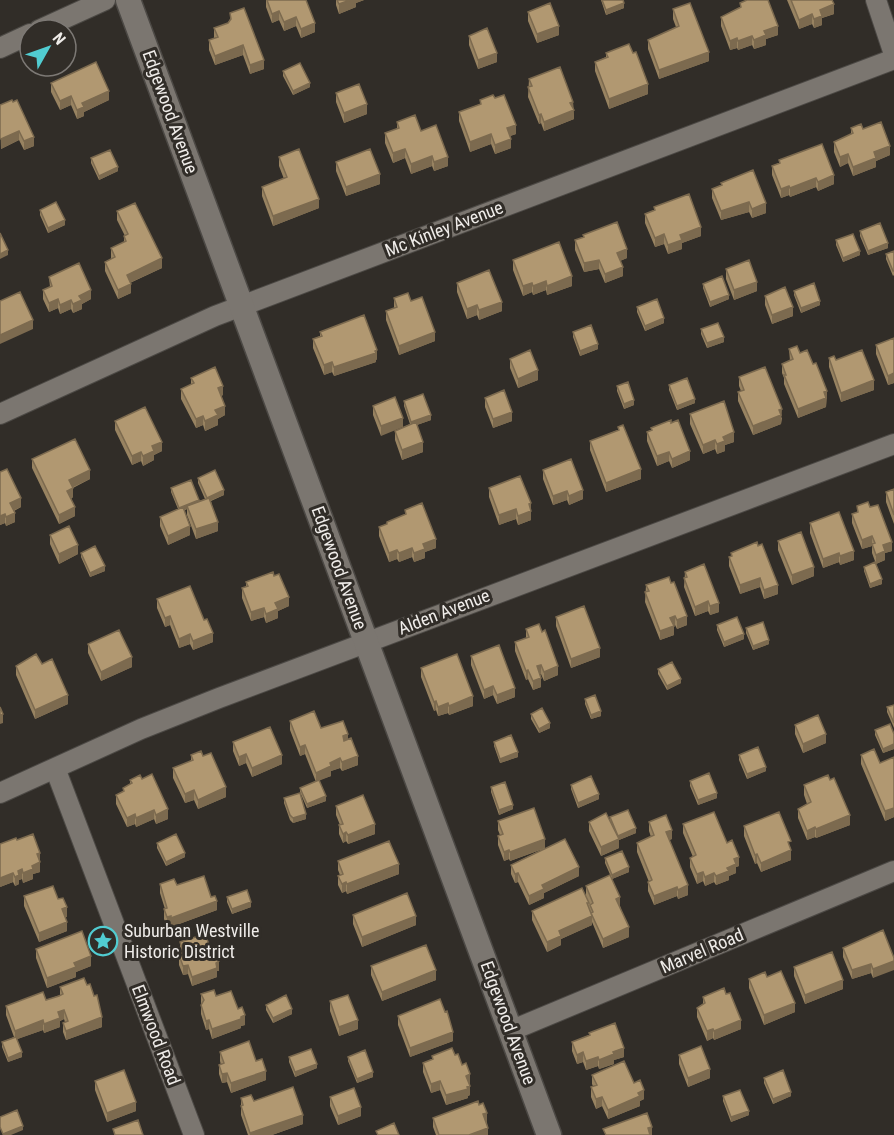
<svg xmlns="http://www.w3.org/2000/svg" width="894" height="1135" font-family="'Roboto Condensed',sans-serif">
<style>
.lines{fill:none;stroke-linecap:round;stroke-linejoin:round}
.minor-casing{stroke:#4c4945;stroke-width:22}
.tertiary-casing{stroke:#4c4945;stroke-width:27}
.minor{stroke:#7b7670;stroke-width:20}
.tertiary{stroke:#7b7670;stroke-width:24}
.wall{fill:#988361}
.shaded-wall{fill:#7c6a4f}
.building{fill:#b19871;stroke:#7c6a4f;stroke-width:1.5}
.labels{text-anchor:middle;stroke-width:6;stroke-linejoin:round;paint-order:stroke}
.street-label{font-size:18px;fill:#efece9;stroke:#312d28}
.poi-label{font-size:18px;fill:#efece9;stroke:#312d28;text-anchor:start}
</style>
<rect width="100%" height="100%" fill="#312d28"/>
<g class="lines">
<g class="minor-casing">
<path id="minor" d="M876 0 894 54
M39 30 105 0
M0 48 30 34
M0 414 215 316 894 59
M55 768 194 1135
M0 793 141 729 219 698 894 444
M510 1031 894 871"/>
</g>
<g class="tertiary-casing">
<path id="tertiary" d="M128 0 549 1135"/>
</g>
<use href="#minor" class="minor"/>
<use href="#tertiary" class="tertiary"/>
</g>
<path class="wall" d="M266 0H306L315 32 301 38 296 26 284 31 279 20 272 23 266 7Z
M336 0H364L356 3V7L339 14 336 5Z
M601 0H623L624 8 606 15Z
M787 0H832L834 14 822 18V25L814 28 812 24 799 29Z
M740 3 778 35 766 39V45L754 49 752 45 738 50 737 48 730 50 721 26V17L740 8Z
M673 9 709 61 659 79 648 49V40L676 27 673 19Z
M528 12 559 35 537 43 528 21Z
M230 13 264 69 250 74 243 55 215 65 209 50V40L214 39V28L228 23 230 19Z
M469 36 497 62 478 69 469 45Z
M606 53 648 94 609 109 595 71V62L606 57Z
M283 71 310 87 293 95 283 76Z
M529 79 573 102 574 119 544 131 541 123 539 124 528 97Z
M51 83 109 100 84 112V116L77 119 71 105 60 110 51 92Z
M336 93 367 114 344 123 336 102Z
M495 98 516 134 510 136 511 148 495 154 491 144 470 152 459 121V112L480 104V100Z
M0 105 34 146 24 150 19 140 1 149Z
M397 122 421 131 448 166 434 171 432 166 411 174 405 158 393 163 385 143V133L397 129Z
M851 128 863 129 890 155 876 161V167L853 176 848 163 840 167 834 152V142L851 134Z
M279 157 319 208 273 226 262 196V187L284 179 279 166Z
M91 158 118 171 99 180 91 163Z
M779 160 834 184 818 191 816 187 790 197 789 195 781 198 772 175V166L779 163Z
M336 162 380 184 346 196 336 171Z
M721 183 766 213 752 218 749 212 721 220 712 198V189L721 185Z
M654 207 701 236 682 243V249L668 254 664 244 655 247 645 223V214L654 210Z
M40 210 65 225 48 233 40 215Z
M117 211 162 268 130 283 131 293 118 299 105 271V262L111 259V248L124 242V236H125L117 220Z
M860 231 888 248 868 255 860 236Z
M583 235 627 258 620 261 623 276 605 283 599 269 584 272 575 250V240L583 237Z
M836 240 860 255 843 262 836 245Z
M894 251V275L893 276 886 259V254Z
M513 260 572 286 547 295 546 290 533 295 532 292 523 296 513 270Z
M726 269 757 291 734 300 726 279Z
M49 277 91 299 82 304V309L73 313 71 309 60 314 58 308 49 312 43 299V290L50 287Z
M457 283 502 311 479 320 477 315 467 319 457 292Z
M703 284 729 299 710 307 703 288Z
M794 291 820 305 801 313 794 295Z
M765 296 793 316 772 324 765 305Z
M394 298 411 301 435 341 399 355 386 320V311L394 308Z
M637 307 664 323 645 331 637 312Z
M701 329 724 342 707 348 701 334Z
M320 332 377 359 376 360V362L334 376 332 372 324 375 313 348V339L320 336Z
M573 332 598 349 580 356 573 337Z
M894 338V383L888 385 876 354V345Z
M789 349 800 353 813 364 827 391 826 407 798 418 784 384V378L782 373V364L790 361Z
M829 358 836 360 874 390 841 402 829 367Z
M510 359 538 380 518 388 510 368Z
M739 377 782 418 781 424 753 435 738 401V392L741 391 739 386Z
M191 378 223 395 221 396 225 415 218 419V425L205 431 203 425 196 428 181 399V389L191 385Z
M669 385 695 403 677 410 669 390Z
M617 386 634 405 624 409 617 391Z
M395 397 381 436 373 415V406Z
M485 398 512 421 493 428 485 407Z
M404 401 431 420 417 425 423 452 402 460 395 440V431L410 424 404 406Z
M690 414 734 442 725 445V451L717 454 715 449 703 454 690 424Z
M115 421 162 451 154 455V460L143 466 141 461 132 465 115 430Z
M618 427 641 479 606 492 590 450V441L618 430Z
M651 428 690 460 672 468 669 461 657 466 647 441V432L651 430Z
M32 459 90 479 73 488V497L71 499 75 516 59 524 32 468Z
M543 470 583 499 569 505 567 500 553 505 543 479Z
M0 472 21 507 14 511 15 522 6 526 5 523 0 525Z
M198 478 224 495 211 501 218 531 196 539 187 515V509L184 511 190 535 168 545 160 526V517L178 509 171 492V488L199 501 205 499 198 483Z
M489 488 531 503V520L518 525 516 519 499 525 489 497Z
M894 489V524L886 502V492Z
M857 506 892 551 885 553V560L876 564 872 553V546L862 549 852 523V514L857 513Z
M405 510 436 548 425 552V558L414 562 412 557 399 562 397 559 389 562 379 536V527L387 524V522L405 515Z
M810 523 854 560 840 565 839 562 823 568 810 533Z
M50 535 78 554 59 564 50 544Z
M778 541 814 576 792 585 778 550Z
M81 553 105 571 90 577 81 557Z
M731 553 778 594 764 599 760 587 740 594 729 566V557L731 556Z
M864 567 882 584 870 588 864 571Z
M685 572 719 612 710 615 708 611 695 616 684 587Z
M246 582 289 606 278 611V618L266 623 264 617 251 621 242 598V588L246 587Z
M646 585 687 625 677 629 675 625 674 626V635L660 640 645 602Z
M157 599 213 642 193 650 190 644 179 648 170 625 165 627 157 608Z
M556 617 600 657 571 668 556 626Z
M717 625 744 639 724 647 717 630Z
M746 628 769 644 753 650 746 633Z
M526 629 542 632 558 675 544 681 541 674H540L541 687 533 690 528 679 526 680 515 651V642L526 638Z
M88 644 132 667 101 681 88 653Z
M471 656 515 697 497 704 493 695 484 699 471 665Z
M42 664 68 704 35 719 16 675V666Z
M421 668 473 706 449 715 448 713 438 716 436 710 434 711 421 677Z
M658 669 681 683 667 690 658 674Z
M585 699 601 716 591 719 585 704Z
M894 705V728L887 712V707Z
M531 714 550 728 539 733 531 719Z
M290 721 321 728 348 739 358 765 342 771 340 768 331 771V776L319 780 326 801 307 808 300 792V788L316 782 305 754 300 756 290 730Z
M795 725 826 743 803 753 795 734Z
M875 730 894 734V749L883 753 875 735Z
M233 742 282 764 252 777 246 763 239 766 233 751Z
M494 742 518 757 500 763 494 746Z
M191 755 203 756 226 797 198 809 194 800 185 803 173 778V768L191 761Z
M739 755 766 771 747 779 739 760Z
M861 755 880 763 894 757V817L885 821 861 764Z
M142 779 168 819 156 824 154 819 136 827 135 824 127 827 116 804V795L123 792V788L130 784V780Z
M690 781 717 798 698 805 690 786Z
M571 785 599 799 578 808 571 789Z
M804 785 850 825 816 838 815 837 807 840 798 818V809L807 804 804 795Z
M491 787 513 809 499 815 491 792Z
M284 798 306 819 293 823 290 820 284 803Z
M336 806 375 834 348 844 346 841 343 843 339 834V825H340L336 815Z
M610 817 636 833 619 840V848L601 856 589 831V822L610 821Z
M498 821 545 848 579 876 544 893V898L529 905 518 882 515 883 511 874V865L543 849 510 861 509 859 504 861 498 845V836L500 835 498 830Z
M649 822 672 839 669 840 688 895 678 899 677 896 654 905 648 891V882H649L637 852V843L651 837 649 831Z
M683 824 727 843 739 866 736 867V873L729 876V880L716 885 714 882 705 886 703 881 697 884 690 867V858L693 857 683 833Z
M744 826 791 848V860L761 872 757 863 755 864 744 836Z
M17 840 40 853V872L33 874V879L23 883 22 879 19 880V884L15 886 13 882 0 887Z
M157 843 185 857 166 866 157 848Z
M605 858 629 872 612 879 605 863Z
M338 861 399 874 347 894 346 891 342 893 338 885V876L340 875 338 870Z
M160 884 177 885 211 897 217 910 171 927V925L167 926 164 919V909H165L160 893Z
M586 886 620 906 629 937 603 948 592 922V925L561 939V945L547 952 532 920V911L586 895Z
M24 896 58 899 67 917H65L67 931 39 942 24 906Z
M227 897 251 907 232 914 227 902Z
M353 915 416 925 362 947 353 924Z
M180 942 219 971H217V977L192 986 188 974 183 975 179 965V955H181L180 952Z
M843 948 894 958 873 978 871 973 852 979 843 957Z
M36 949 91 966 76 972V977L47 988 36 958Z
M371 966 436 980 382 1001 371 975Z
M794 967 843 989 805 1004 794 976Z
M767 977 795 1012 764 1025 749 988V979Z
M60 987 102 1027 66 1040 63 1032V1023L65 1022 64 1019 60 1021V1027L44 1033 43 1030 17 1039 22 1057 8 1062 2 1047V1042L14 1037 6 1015V1006L46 1000 60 995Z
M201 994 216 996 238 1009 245 1025 241 1026V1028L212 1039 209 1029 206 1030 201 1014Z
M703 997 741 1029 714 1040 713 1038 707 1041 697 1017V1008L703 1004Z
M330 1001 358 1029 339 1036 330 1011Z
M266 1005 292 1014 273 1023 266 1010Z
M398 1016 453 1041 410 1057 398 1025Z
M589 1033 624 1057 614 1060V1064L599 1069 598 1066 586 1070 583 1062 577 1064 572 1051V1042L589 1035Z
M220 1052 256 1061 266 1080 231 1093 227 1082 222 1083 219 1074V1065H221L220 1061Z
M455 1055 470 1083 469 1084 470 1095 468 1096V1098L446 1105 440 1090 431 1093 423 1072V1063L432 1059V1056Z
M679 1055 710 1078 688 1087 679 1064Z
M289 1057 317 1068 295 1077 289 1062Z
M348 1057 373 1077 357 1083 348 1061Z
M592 1075 634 1083 644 1099 640 1101V1106L608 1119 602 1106 596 1109 591 1097V1087L593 1086 592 1084Z
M764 1078 791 1096 773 1104 764 1083Z
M95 1081 136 1111 107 1122 95 1090Z
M723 1096 749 1115 731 1122 723 1101Z
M330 1097 361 1116 338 1125 330 1106Z
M241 1098 254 1101 303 1124 272 1135H248L241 1115Z
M433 1118 487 1122 488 1135H436L433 1127Z"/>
<path class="shaded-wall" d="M350 0H364L356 3V7L339 14V4Z
M624 3V8L606 15V10Z
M834 4V14L822 18V25L814 28V19L820 10Z
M279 11V20L272 23V14Z
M812 14V24L799 29V20Z
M296 17V26L284 31V22Z
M315 23V32L301 38V29Z
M559 26V35L537 43V34Z
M778 26V35L766 39V45L754 49V40L764 31Z
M752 36V45L738 50V41Z
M737 38V48L730 50V41Z
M243 45V55L215 65V56Z
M709 52V61L659 79V70Z
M497 53V62L478 69V60Z
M264 60V69L250 74V65Z
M310 83V87L293 95V91Z
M648 84V94L609 109V99Z
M109 91V100L84 112V116L77 119V110L82 103Z
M71 96V105L60 110V101Z
M573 102 574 119 544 131V122Z
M367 104V114L344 123V113Z
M541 114V123L539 124V115Z
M516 125V134L507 137V128Z
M19 131V140L1 149V139Z
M491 134V144L470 152V142Z
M34 137V146L24 150V141Z
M511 139V148L495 154V145Z
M890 146V155L876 161V167L853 176V167L874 152Z
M405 149V158L393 163V153Z
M848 154V163L840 167V157Z
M432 156V166L411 174V164Z
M448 157V166L434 171V162Z
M118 167V171L99 180V176Z
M380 174V184L346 196V187Z
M834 175V184L818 191V182Z
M816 178V187L790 197V188Z
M789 186V195L781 198V189Z
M319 199V208L273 226V216Z
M749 202V212L721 220V211Z
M766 203V213L752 218V209Z
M65 220V225L48 233V228Z
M701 227V236L682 243V249L668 254V245L680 235Z
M664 234V244L655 247V238Z
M888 243V248L868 255V251Z
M627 249V258L617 262V253Z
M8 250V255L0 259V254Z
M860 251V255L843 262V258Z
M162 258V268L127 284V275Z
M599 260V269L584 272V263Z
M623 267V276L605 283V274Z
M572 276V286L547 295V286Z
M546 281V290L533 295V286Z
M757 282V291L734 300V290Z
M532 283V292L523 296V286Z
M131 284V293L118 299V290Z
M91 290V299L82 304V309L73 313V304L79 296Z
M729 295V299L710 307V302Z
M58 299V308L49 312V303Z
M71 300V309L60 314V305Z
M820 301V305L801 313V308Z
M502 302V311L479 320V310Z
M477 305V315L467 319V309Z
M793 307V316L772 324V315Z
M664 318V323L645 331V326Z
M33 320V329L0 344V335Z
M435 332V341L399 355V346Z
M724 337V342L707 348V343Z
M598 344V349L580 356V351Z
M377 350V359L376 360V362L334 376V367Z
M332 362V372L324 375V365Z
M538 370V380L518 388V379Z
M894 373V383L888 385V376Z
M874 380V390L841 402V393Z
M223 386V395L218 397V388Z
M827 391 826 407 798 418V409Z
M695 399V403L677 410V406Z
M634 400V405L624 409V404Z
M225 406V415L218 419V425L205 431V421L215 410Z
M782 409 781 424 753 435V426Z
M512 412V421L493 428V419Z
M431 415V420L411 427V422Z
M203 416V425L196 428V419Z
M403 418V427L381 436V426Z
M734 432V442L725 445V451L717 454V444L723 437Z
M715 440V449L703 454V445Z
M162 442V451L154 455V460L143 466V456L152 446Z
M423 442V452L402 460V450Z
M690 451V460L672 468V459Z
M141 452V461L132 465V456Z
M669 452V461L657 466V456Z
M641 469V479L606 492V483Z
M90 470V479L69 489V480Z
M73 488V497L67 500V491Z
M224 490V495L207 502V498Z
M583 490V499L569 505V496Z
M567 491V500L553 505V496Z
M21 498V507L10 512V503Z
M199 500V505L187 506V509L179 512V508Z
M531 503V520L518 525V516L529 504Z
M75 507V516L59 524V515Z
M516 509V519L499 525V515Z
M15 513V522L6 526V517Z
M5 514V523L0 525V516Z
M218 522V531L196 539V529Z
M190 526V535L168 545V536Z
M872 536V546L862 549V540Z
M436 539V548L425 552V558L414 562V553L423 544Z
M892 542V551L885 553V560L876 564V555L883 545Z
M78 545V554L59 564V554Z
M412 548V557L399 562V553Z
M397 550V559L389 562V553Z
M854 551V560L840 565V556Z
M839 553V562L823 568V559Z
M105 566V571L90 577V573Z
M814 567V576L792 585V575Z
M760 578V587L740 594V585Z
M882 579V584L870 588V584Z
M778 585V594L764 599V590Z
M289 597V606L278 611V618L266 623V614L275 603Z
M708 601V611L695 616V607Z
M719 603V612L710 615V606Z
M264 608V617L251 621V612Z
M170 616V625L165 627V618Z
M675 616V625L672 626H674V635L660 640V631L670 618Z
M687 616V625L677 629V620Z
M213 633V642L193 650V641Z
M190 634V644L179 648V639Z
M744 634V639L724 647V642Z
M769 640V644L753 650V646Z
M600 648V657L571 668V659Z
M132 657V667L101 681V672Z
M541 665V674L537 676V666Z
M558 666V675L544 681V672Z
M528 670V679L526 680V671Z
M541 678V687L533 690V681Z
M681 679V683L667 690V686Z
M493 686V695L484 699V690Z
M515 688V697L497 704V695Z
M68 695V704L35 719V710Z
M473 696V706L449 715V706Z
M436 701V710L434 711V702Z
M448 703V713L438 716V707Z
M601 711V716L591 719V715Z
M3 714V723L0 724V715Z
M550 723V728L539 733V729Z
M348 734V743L343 746V736Z
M826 734V743L803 753V744Z
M894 744V749L883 753V749Z
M305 745V754L300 756V747Z
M518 752V757L500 763V759Z
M246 754V763L239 766V757Z
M282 755V764L252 777V768Z
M358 756V765L342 771V762Z
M340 758V768L331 771V776L316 782V773L330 763Z
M766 767V771L747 779V774Z
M226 787V797L198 809V800Z
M194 790V800L185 803V794Z
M717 793V798L698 805V800Z
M599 794V799L578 808V803Z
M326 796V801L307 808V804Z
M513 805V809L499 815V810Z
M894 808V817L885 821V811Z
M168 809V819L156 824V815Z
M154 810V819L136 827V818Z
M135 814V824L127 827V818Z
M306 814V819L293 823V818Z
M850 815V825L816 838V829Z
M375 824V834L348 844V835Z
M815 827V837L807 840V831Z
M636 828V833L619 840V848L601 856V847L618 836Z
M672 830V839L666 841V832Z
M346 832V841L343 843V834Z
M545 839V848L510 861V852Z
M509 850V859L504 861V852Z
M791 850V860L761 872V863Z
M40 853V862L37 854Z
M185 853V857L166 866V862Z
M757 854V863L755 864V855Z
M739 857V866L736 867V873L729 876V880L716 885V876L727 868 734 859Z
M40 862V872L33 874V879L23 883V873L32 866Z
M399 864V874L347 894V884Z
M579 867V876L544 893V898L529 905V896L542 885Z
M629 867V872L612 879V875Z
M22 869V879L19 880V884L15 886V877L18 871Z
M703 872V881L697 884V874Z
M13 873V882L0 887V878Z
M518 873V882L515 883V874Z
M714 873V882L705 886V877Z
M346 882V891L342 893V884Z
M688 885V895L678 899V890Z
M677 887V896L654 905V896Z
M620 897V906L616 908V899Z
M217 901V910L171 927V918Z
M251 902V907L232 914V909Z
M67 907V917L62 918V909Z
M171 916V925L167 926V917Z
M416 916V925L362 947V937Z
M592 916V925L561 939V945L547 952V942L559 931Z
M67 922V931L39 942V933Z
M629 927V937L603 948V939Z
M91 956V966L76 972V977L47 988V978L74 963Z
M219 961V971H217V977L192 986V977Z
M894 961V970L873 978V969Z
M871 964V973L852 979V970Z
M188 965V974L183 975V966Z
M436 970V980L382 1001V992Z
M843 980V989L805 1004V995Z
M795 1003V1012L764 1025V1015Z
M292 1009V1014L273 1023V1018Z
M64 1010V1019L60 1021V1027L44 1033V1024L58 1012Z
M245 1015V1025L241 1026V1028L212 1039V1029Z
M102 1017V1027L66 1040V1031Z
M43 1020V1030L15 1040V1031Z
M209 1020V1029L206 1030V1021Z
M358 1020V1029L339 1036V1027Z
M741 1020V1029L714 1040V1031Z
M713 1029V1038L707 1041V1031Z
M453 1032V1041L410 1057V1048Z
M624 1048V1057L614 1060V1064L599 1069V1060L613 1052Z
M22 1052V1057L8 1062V1058Z
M583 1052V1062L577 1064V1055Z
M598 1057V1066L586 1070V1061Z
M317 1064V1068L295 1077V1072Z
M710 1069V1078L688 1087V1078Z
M266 1071V1080L231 1093V1083Z
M373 1072V1077L357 1083V1079Z
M227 1073V1082L222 1083V1074Z
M470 1074V1083L466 1085V1076Z
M440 1081V1090L431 1093V1084Z
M470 1086V1095L468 1096V1098L446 1105V1095Z
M644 1090V1099L640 1101V1106L608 1119V1110Z
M791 1092V1096L773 1104V1099Z
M602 1097V1106L596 1109V1099Z
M136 1102V1111L107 1122V1113Z
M361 1107V1116L338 1125V1116Z
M749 1111V1115L731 1122V1117Z
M487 1113V1122L483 1123V1114Z
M303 1115V1124L272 1135H250V1133Z
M23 1126V1130L11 1135H3V1134Z
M652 1127V1135H648V1128Z
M488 1128V1135H469Z"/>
<path class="building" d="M267 0H306L315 23 301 29 296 17 284 22 279 11 272 14Z
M337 0H350L339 4Z
M602 0H623L624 3 606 10Z
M747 0H768L778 26 764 31 766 35 754 40 752 36 738 41 737 38 730 41 721 17 741 7 740 3Z
M791 0H832L834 4 820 10 822 16 814 19 812 14 799 20Z
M550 3 559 26 537 34 528 12Z
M690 3 709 52 659 70 648 40 679 26 673 9Z
M244 8 264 60 250 65 243 45 215 56 209 40 218 37 214 28 228 23 231 19 230 13Z
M487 28 497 53 478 60 469 36Z
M629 44 633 53 636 52 648 84 609 99 595 62 608 57 606 53Z
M96 62 109 91 82 103 84 107 77 110 71 96 60 101 51 83Z
M300 63 310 83 293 91 283 71Z
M560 67 573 102 570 103 574 110 544 122 541 114 539 115 528 87 532 86 529 79Z
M359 84 367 104 344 113 336 93Z
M493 95 495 98 504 95 516 125 507 128 511 139 495 145 491 134 470 142 459 112 481 104 480 100Z
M12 100 13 102 17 100 34 137 24 141 19 131 1 139 0 138V105Z
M415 115 421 131 436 125 448 157 434 162 432 156 411 164 405 149 393 153 385 133 399 128 397 122Z
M881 122 890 146 874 152 876 158 853 167 848 154 840 157 834 142 853 133 851 128 861 124 863 129Z
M822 144 834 175 818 182 816 178 790 188 789 186 781 189 772 166 780 163 779 160Z
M299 149 319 199 273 216 262 187 287 177 279 157Z
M370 149 380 174 346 187 336 162Z
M110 150 118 167 99 176 91 158Z
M753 170 766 203 752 209 749 202 721 211 712 189 722 185 721 183Z
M689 194 701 227 680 235 682 240 668 245 664 234 655 238 645 214 655 210 654 207Z
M56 202 65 220 48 228 40 210Z
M135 203 162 258 127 275 131 284 118 290 105 262 115 257 111 248 126 241 124 236 128 234 117 211Z
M617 222 627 249 617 253 623 267 605 274 599 260 584 263 575 240 584 237 583 235Z
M880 223 888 243 868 251 860 231Z
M0 233 8 250 0 254Z
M853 234 860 251 843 258 836 240Z
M559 242 572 276 547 286 546 281 533 286 532 283 523 286 513 260Z
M894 251V271H893L886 254Z
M749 260 757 282 734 290 726 269Z
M79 263 91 290 79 296 82 300 73 304 71 300 60 305 58 299 49 303 43 290 52 286 49 277Z
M489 270 502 302 479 310 477 305 467 309 457 283Z
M722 276 729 295 710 302 703 284Z
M814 283 820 301 801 308 794 291Z
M785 287 793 307 772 315 765 296Z
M20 292 33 320 0 335V301Z
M408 293 411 301 422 297 435 332 399 346 386 311 397 307 394 298Z
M657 299 664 318 645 326 637 307Z
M364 315 377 350 375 351 376 353 334 367 332 362 324 365 313 339 322 336 320 332Z
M718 323 724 337 707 343 701 329Z
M591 325 598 344 580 351 573 332Z
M894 338V373L888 376 876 345Z
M797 346 800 353 807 350 813 364 816 363 827 391 824 392 826 398 798 409 784 375H786L782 364 793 359 789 349Z
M530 350 538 370 518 379 510 359Z
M862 350 874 380 841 393 829 358 834 356 836 360Z
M215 367 223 386 218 388 225 406 215 410 218 415 205 421 203 416 196 419 181 389 194 383 191 378Z
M765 367 782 409 779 410 781 415 753 426 738 392 744 390 739 377Z
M687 378 695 399 677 406 669 385Z
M628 382 634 400 624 404 617 386Z
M504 390 512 412 493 419 485 398Z
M423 394 431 415 411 422 404 401Z
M395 397 403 418 381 426 373 406Z
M724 401 734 432 723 437 725 441 717 444 715 440 703 445 690 414Z
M145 407 162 442 152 446 154 451 143 456 141 452 132 456 115 421Z
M671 420V423L678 420 690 451 672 459 669 452 657 456 647 432 652 430 651 428Z
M416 422 423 442 402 450 395 431Z
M623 425 641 469 606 483 590 441 619 430 618 427Z
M75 439 90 470 69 480 73 488 67 491 75 507 59 515 32 459Z
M571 459 583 490 569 496 567 491 553 496 543 470Z
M7 469 21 498 10 503 15 513 6 517 5 514 0 516V472Z
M215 470 224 490 207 498 198 478Z
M520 476 531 503 529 504 531 511 518 516 516 509 499 515 489 488Z
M191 480 199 500 179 508 171 488Z
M894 489V515L886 492Z
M209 498 218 522 196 529 187 506Z
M868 502 870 507 878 505 892 542 883 545 885 551 876 555 872 544 875 543 872 536 862 540 852 514 858 512 857 506Z
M422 503 436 539 423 544 425 549 414 553 412 548 399 553 397 550 389 553 379 527 387 524V522L406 514 405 510Z
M183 507 190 526 168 536 160 517Z
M839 512 854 551 840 556 839 553 823 559 810 523Z
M69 526 78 545 59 554 50 535Z
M801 532 814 567 792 575 778 541Z
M757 542 758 546 762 544 778 585 764 590 760 578 740 585 729 557 732 556 731 553Z
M95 546 105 566 90 573 81 553Z
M875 562 882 579 870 584 864 567Z
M704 564 719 603 710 606 708 601 695 607 684 578 687 577 685 572Z
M273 572 274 576 279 574 289 597 275 603 278 609 266 614 264 608 251 612 242 588 248 586 246 582Z
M669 577 671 583 674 582 687 616 677 620 675 616 670 618 674 626 660 631 645 592 649 591 646 585Z
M190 586 204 620 207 619 213 633 193 641 190 634 179 639 170 616 165 618 157 599Z
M584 606 600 648 571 659 556 617Z
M737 617 744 634 724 642 717 625Z
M763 622 769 640 753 646 746 628Z
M539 624 542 632 545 630 558 666 544 672 541 665 537 666 541 678 533 681 528 670 526 671 515 642 529 637 526 629Z
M119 630 132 657 101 672 88 644Z
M499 645 515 688 497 695 493 686 484 690 471 656Z
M36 654 42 664 52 659 68 695 35 710 16 666Z
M457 654 473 696 449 706 448 703 438 707 436 701 434 702 421 668Z
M672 662 681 679 667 686 658 669Z
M595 695 601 711 591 715 585 699Z
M894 705V723L887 707Z
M0 707 3 714 0 715Z
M542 708 550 723 539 729 531 714Z
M314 711 321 728 343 721 348 734 343 736 344 741 351 738 358 756 342 762 340 758 330 763 331 766 316 773 305 745 300 747 290 721Z
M818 715 826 734 803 744 795 725Z
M890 724 894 734V744L883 749 875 730Z
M270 727 282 755 252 768 246 754 239 757 233 742Z
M511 735 518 752 500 759 494 742Z
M758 747 766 767 747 774 739 755Z
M874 749 880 763 894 757V808L885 811 861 755Z
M201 751 203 756 211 753 226 787 198 800 194 790 185 794 173 768 193 760 191 755Z
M709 773 717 793 698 800 690 781Z
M152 774 168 809 156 815 154 810 136 818 135 814 127 818 116 795 124 791 123 788 132 783 130 780 140 775 142 779Z
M828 775 830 780 834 778 850 815 816 829 815 827 807 831 798 809 811 802 804 785Z
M591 776 599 794 578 803 571 785Z
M319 780 326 796 307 804 300 788Z
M505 782 513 805 499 810 491 787Z
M300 793 306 814 293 818 290 815 284 798Z
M363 795 375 824 348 835 346 832 343 834 339 825 343 824 336 806Z
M534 808 545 839 510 852 509 850 504 852 498 836 503 834 498 821Z
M628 810 636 828 618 836 610 817Z
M714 812 727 843 732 840 739 857 734 859 736 864 727 868 729 871 716 876 714 873 705 877 703 872 697 874 690 858 696 855 683 824Z
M779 812 791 841 788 842 791 850 761 863 757 854 755 855 744 826Z
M606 813 619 839 601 847 589 822Z
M666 815 672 830 666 832 688 885 678 890 677 887 654 896 648 882 652 880 637 843 654 835 649 822Z
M33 834 40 853 37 854 40 862 32 866 33 869 23 873 22 869 18 871 19 875 15 877 13 873 0 878V844L16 838 17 840Z
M176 834 185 853 166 862 157 843Z
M565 839 579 867 542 885 544 889 529 896 518 873 515 874 511 865Z
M389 841 399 864 347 884 346 882 342 884 338 876 343 874 338 861Z
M622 851 629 867 612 875 605 858Z
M610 875 620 897 616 899 629 927 603 939 591 913 593 912 590 905 593 903 586 886Z
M204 876 211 897 215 896 217 901 171 918V916L167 917 164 909 167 908 160 884 174 879 177 885Z
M53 886 58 899 63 898 67 907 62 909 67 922 39 933 24 896Z
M582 888 589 903H587L592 916 559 931 561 936 547 942 532 911Z
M247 890 251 902 232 909 227 897Z
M407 893 416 916 362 937 353 915Z
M883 930 894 958V961L873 969 871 964 852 970 843 948Z
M82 931 91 956 74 963 76 967 47 978 36 949Z
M205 934 213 955 216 954 219 961 216 963 217 968 192 977 188 965 183 966 179 955 184 954 180 942Z
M426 945 436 970 382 992 371 966Z
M832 952 843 980 805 995 794 967Z
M781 971 795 1003 764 1015 749 979 765 972 767 977Z
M84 978 87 985 90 984 94 996 97 995 102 1017 66 1031 63 1023 68 1021 64 1010 58 1012 60 1018 44 1024 43 1020 15 1031 6 1006 43 992 46 1000 59 996 63 994 60 987Z
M724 988 726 994 730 993 741 1020 714 1031 713 1029 707 1031 697 1008 705 1003 703 997Z
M214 990 216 996 231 991 238 1009 242 1007 245 1015 241 1017V1019L212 1029 209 1020 206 1021 201 1005 204 1000 201 994Z
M286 995 292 1009 273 1018 266 1005Z
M348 995 358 1020 339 1027 330 1001Z
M440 999 445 1012 447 1011 453 1032 410 1048 398 1016Z
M615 1023 624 1048 613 1052 614 1054 599 1060 598 1057 586 1061 583 1052 577 1055 572 1042 590 1035 589 1033Z
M16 1037 22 1052 8 1058 2 1042Z
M249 1041 256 1061 262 1059 266 1071 231 1083 227 1073 222 1074 219 1065 224 1063 220 1052Z
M701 1046 710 1069 688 1078 679 1055Z
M452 1048 455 1055 458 1054 462 1065 466 1063 470 1074 466 1076 470 1086 467 1087 468 1089 446 1095 440 1081 431 1084 423 1063 433 1059 432 1056Z
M311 1049 317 1064 295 1072 289 1057Z
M365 1050 373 1072 357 1079 348 1057Z
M624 1061 634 1083 640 1080 644 1090 638 1093 640 1096 608 1110 602 1097 596 1099 591 1087 597 1085 592 1075Z
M124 1070 136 1102 107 1113 95 1081Z
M783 1070 791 1092 773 1099 764 1078Z
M293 1087 303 1115 250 1133 241 1106 243 1105 241 1098 251 1095 254 1101Z
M354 1088 361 1107 338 1116 330 1097Z
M740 1090 749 1111 731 1117 723 1096Z
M478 1101 479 1105 483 1103 487 1113 483 1114 488 1128 469 1135H439L433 1118Z
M17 1110 23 1126 3 1134 0 1127V1117Z
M647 1113 652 1127 648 1128 650 1135H606L603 1129Z
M138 1120 143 1135H115L113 1129Z
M394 1123 399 1135H378L376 1131Z"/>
<defs>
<g id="sight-ring" transform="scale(1.5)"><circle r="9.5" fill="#312d28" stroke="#51ccd1" stroke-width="1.5"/><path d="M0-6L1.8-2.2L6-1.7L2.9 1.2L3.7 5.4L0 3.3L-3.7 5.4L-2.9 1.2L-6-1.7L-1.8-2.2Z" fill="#51ccd1"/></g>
</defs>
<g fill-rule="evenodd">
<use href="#sight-ring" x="103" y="941"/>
</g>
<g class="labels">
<g class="street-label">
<text transform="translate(170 112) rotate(70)" y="6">Edgewood Avenue</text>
<text transform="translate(444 229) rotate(-21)" y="6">Mc Kinley Avenue</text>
<text transform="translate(339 568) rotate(70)" y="6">Edgewood Avenue</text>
<text transform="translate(444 612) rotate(-21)" y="6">Alden Avenue</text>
<text transform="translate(702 951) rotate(-23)" y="6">Marvel Road</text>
<text transform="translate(508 1023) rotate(70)" y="6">Edgewood Avenue</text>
<text transform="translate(156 1035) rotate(69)" y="6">Elmwood Road</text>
</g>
<g class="poi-label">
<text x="124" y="937">Suburban Westville<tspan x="124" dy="21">Historic District</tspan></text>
</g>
</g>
<g transform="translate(48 48) rotate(50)"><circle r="28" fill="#312d28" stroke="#7d7975" stroke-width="1.5"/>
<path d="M0-4.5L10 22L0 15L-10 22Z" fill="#51ccd1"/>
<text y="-9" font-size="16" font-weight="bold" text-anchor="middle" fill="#efece9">N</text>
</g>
</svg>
